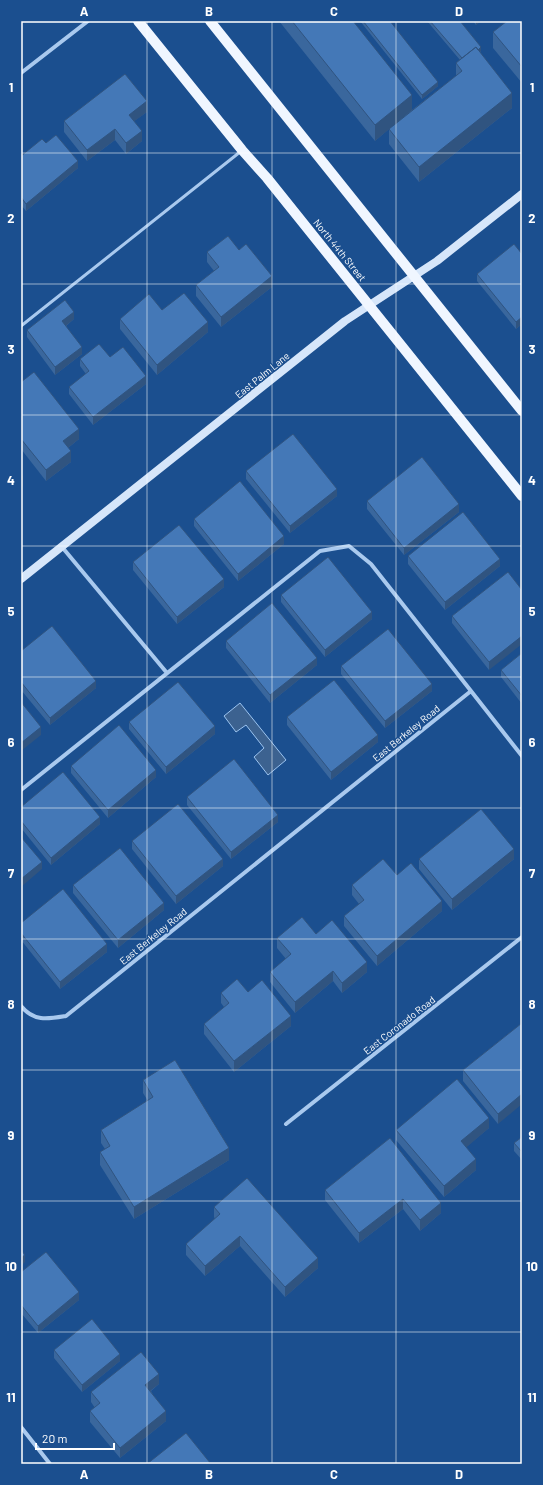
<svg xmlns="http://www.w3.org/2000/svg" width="543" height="1485" font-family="Barlow,sans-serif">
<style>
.water{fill:#3c6290;stroke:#9cc4f0}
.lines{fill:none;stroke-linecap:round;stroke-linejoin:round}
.lane{stroke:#a9c9ee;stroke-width:3}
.street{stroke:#a9c9ee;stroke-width:4}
.secondary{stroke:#d6e6fa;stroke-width:8}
.primary{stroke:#f0f6ff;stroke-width:10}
.wall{fill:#3a679d}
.shaded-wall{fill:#305480}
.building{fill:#4478b7;stroke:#305480}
.grid{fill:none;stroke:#fff;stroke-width:1;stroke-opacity:0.55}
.labels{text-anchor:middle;stroke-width:3;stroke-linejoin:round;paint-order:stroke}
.street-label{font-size:10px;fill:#fff;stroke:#1b4f8f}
.neatline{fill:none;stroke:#fff;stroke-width:1.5}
.grid-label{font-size:13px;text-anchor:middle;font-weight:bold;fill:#fff}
</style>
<rect width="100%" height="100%" fill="#1b4f8f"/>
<path class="water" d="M240 703 286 760 268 775 254 757 264 748 246 725 236 732 224 716Z"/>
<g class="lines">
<path class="lane" d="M21 326 240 152"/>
<path class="street" d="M21 73 88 21
M62 547 167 673
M471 691 522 756
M21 790 320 551 349 546 371 564 471 691 66 1016C48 1019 34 1022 21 1006
M286 1124 522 937
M21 1427 50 1464"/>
<path class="secondary" d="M21 579 345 321 437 261 522 194"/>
<path class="primary" d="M138 21 242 150 267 178 522 496
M210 21 522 411"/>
</g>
<path class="wall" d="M279 21H353L412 110 456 76V63L460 60 427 21H460L481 51 480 52 512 108 419 182 389 144V129L375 141Z
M360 21H390L438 86 422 99Z
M473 21H481L476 25Z
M522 21V83L493 48V32Z
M147 112 134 121 142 141 126 154 115 140 87 161 64 132V121Z
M21 156 78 168 26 211 21 205Z
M207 252 272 287 221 327 196 296V285L214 271 207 262Z
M522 254V324L516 329 477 281V274Z
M162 310 208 332 157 375 120 329V319Z
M74 319 66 326 82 354 55 375 27 337V330Z
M110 357 146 384 93 425 69 394V387L86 374 80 366V359Z
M21 382 79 439 68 448 71 462 46 481 21 449Z
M246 471 337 496 290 533 246 479Z
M367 501 459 512 404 555 367 509Z
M194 519 284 544 238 581 194 526Z
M408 556 500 566 445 610 408 564Z
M133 562 224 587 177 624 133 570Z
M508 572 489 670 452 623V616Z
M281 595 372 619 325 657 281 602Z
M226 641 317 665 270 703 226 648Z
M21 651 96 688 50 725 21 690Z
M522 653V704L501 677V670Z
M341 666 432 691 385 728 341 674Z
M287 717 378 742 331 780 287 725Z
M129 722 215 734 166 774 129 729Z
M71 766 156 777 108 818 71 773Z
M187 797 278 822 231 859 187 805Z
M21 807 100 824 51 865 21 828Z
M132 841 223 866 176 904 132 849Z
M419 859H514L452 910 419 869Z
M73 885 164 910 118 948 73 893Z
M352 885 442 911 377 966 344 926V916L359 904 352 895Z
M21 923 107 952 60 989 21 940Z
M316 934 367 972 342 993 333 981 295 1013 270 982V972L286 959 277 948V938Z
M248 992 291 1026 234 1072 204 1034V1024L224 1007 221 1003V993Z
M522 1023 498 1124 463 1081V1070Z
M143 1080 229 1160 134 1219 100 1165V1152L105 1149 101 1143V1130L148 1101 143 1093Z
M489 1128 466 1147 476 1170 444 1197 396 1140V1130Z
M522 1137V1160L514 1151V1143Z
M390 1138 441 1213 420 1231 403 1209 359 1243 325 1200V1190Z
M214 1207 318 1268 285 1297 240 1246 205 1276 186 1255V1244L215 1219 214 1217Z
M21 1272 79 1300 38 1333 21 1313Z
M54 1350 120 1361 82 1392 54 1358Z
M159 1384 151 1391 166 1421 120 1458 90 1422V1411L95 1408 91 1402V1392Z"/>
<path class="shaded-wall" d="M476 21H481L476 25Z
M481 47V51L464 65V61Z
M438 82V86L422 99V95Z
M512 93V108L419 182V167Z
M412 95V110L375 141V125Z
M147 101V112L129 125V115Z
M115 129V140L87 161V150Z
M142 131V141L126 154V143Z
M78 161V168L26 211V204Z
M272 276V287L221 327V317Z
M74 312V319L62 329V321Z
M522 317V324L516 329V322Z
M208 322V332L157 375V365Z
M82 347V354L55 375V367Z
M146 376V384L93 425V417Z
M79 429V439L63 452V441Z
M71 451V462L46 481V470Z
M23 475V486L21 487V477Z
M337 489V496L290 533V526Z
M459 504V512L404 555V548Z
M284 536V544L238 581V574Z
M500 559V566L445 610V602Z
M224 579V587L177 624V617Z
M372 612V619L325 657V650Z
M522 636V644L489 670V662Z
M317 658V665L270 703V695Z
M96 681V688L50 725V718Z
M432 684V691L385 728V721Z
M215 726V734L166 774V767Z
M41 727V735L21 751V743Z
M378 735V742L331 780V772Z
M156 770V777L108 818V810Z
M278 815V822L231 859V852Z
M100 817V824L51 865V858Z
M514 849V859L452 910V899Z
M223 859V866L176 904V896Z
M42 862V869L21 887V879Z
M442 901V911L377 966V956Z
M164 903V910L118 948V940Z
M107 944V952L60 989V982Z
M367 962V972L342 993V983Z
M333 971V981L295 1013V1002Z
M291 1016V1026L234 1072V1061Z
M522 1094V1104L498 1124V1114Z
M489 1118V1128L461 1152V1141Z
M229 1148V1160L134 1219V1207Z
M476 1159V1170L444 1197V1186Z
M403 1199V1209L359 1243V1233Z
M441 1203V1213L420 1231V1220Z
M240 1236V1246L205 1276V1266Z
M25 1255V1262L21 1266V1258Z
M318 1258V1268L285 1297V1287Z
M79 1292V1300L38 1333V1326Z
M120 1354V1361L82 1392V1385Z
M159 1374V1384L145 1395V1385Z
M166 1411V1421L120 1458V1448Z"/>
<path class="building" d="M292 21H353L412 95 375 125Z
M363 21H390L438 82 422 95Z
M430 21H460L481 47 478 50 476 47 462 58Z
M507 21H522V67L493 32Z
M476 47 512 93 419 167 389 129 462 71 456 63Z
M125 74 147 101 129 115 142 131 126 143 115 129 87 150 64 121Z
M56 135 78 161 26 204 21 197V156L42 139 46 143Z
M228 236 239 250 246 244 272 276 221 317 196 285 219 267 207 252Z
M514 244 522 254V317L516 322 477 274Z
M184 293 208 322 157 365 120 319 149 294 162 310Z
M65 300 74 312 62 321 82 347 55 367 27 330Z
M99 344 110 357 123 347 146 376 93 417 69 387 89 371 80 359Z
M34 372 79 429 63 441 71 451 46 470 21 439V382Z
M293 434 337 489 290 526 246 471Z
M422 457 459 504 404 548 367 501Z
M240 481 284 536 238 574 194 519Z
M463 512 500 559 445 602 408 556Z
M179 525 224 579 177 617 133 562Z
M328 557 372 612 325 650 281 595Z
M508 572 522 590V636L489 662 452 616Z
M272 603 317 658 270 695 226 641Z
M52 626 96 681 50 718 21 682V651Z
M388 629 432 684 385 721 341 666Z
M522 653V696L501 670Z
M334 680 378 735 331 772 287 717Z
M178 682 215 726 166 767 129 722Z
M21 702 41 727 21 743Z
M119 725 156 770 108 810 71 766Z
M234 759 278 815 231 852 187 797Z
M63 772 100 817 51 858 21 821V807Z
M178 804 223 859 176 896 132 841Z
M481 809 514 849 452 899 419 859Z
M21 837 42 862 21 879Z
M120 848 164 903 118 940 73 885Z
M383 859 397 875 411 863 442 901 377 956 344 916 364 900 352 885Z
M63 889 107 944 60 982 21 933V923Z
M302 917 316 934 332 920 367 962 342 983 333 971 295 1002 270 972 291 954 277 938Z
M237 979 248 992 262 980 291 1016 234 1061 204 1024 229 1003 221 993Z
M522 1023V1094L498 1114 463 1070Z
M175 1060 229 1148 134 1207 100 1152 110 1146 101 1130 153 1097 143 1080Z
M457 1079 489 1118 461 1141 476 1159 444 1186 396 1130Z
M522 1137V1152L514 1143Z
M390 1138 441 1203 420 1220 403 1199 359 1233 325 1190Z
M247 1178 318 1258 285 1287 240 1236 205 1266 186 1244 220 1214 214 1207Z
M21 1250 25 1255 21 1258Z
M46 1252 79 1292 38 1326 21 1305V1272Z
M92 1319 120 1354 82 1385 54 1350Z
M141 1352 159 1374 145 1385 166 1411 120 1448 90 1411 100 1403 91 1392Z
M186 1433 211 1464H147Z"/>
<path class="grid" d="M147 21V1464M272 21V1464M396 21V1464M21 153H522M21 284H522M21 415H522M21 546H522M21 677H522M21 808H522M21 939H522M21 1070H522M21 1201H522M21 1332H522"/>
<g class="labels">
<g class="street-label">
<text transform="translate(340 250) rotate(51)" y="4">North 44th Street</text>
<text transform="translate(262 375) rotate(-39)" y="4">East Palm Lane</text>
<text transform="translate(406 733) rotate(-39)" y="4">East Berkeley Road</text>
<text transform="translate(153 936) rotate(-39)" y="4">East Berkeley Road</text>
<text transform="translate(399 1025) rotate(-38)" y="4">East Coronado Road</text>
</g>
</g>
<rect width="543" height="1485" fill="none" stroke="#1b4f8f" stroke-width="44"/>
<path d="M36 1443v6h78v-6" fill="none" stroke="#ffffff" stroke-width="2"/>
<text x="42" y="1443" font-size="12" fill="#ffffff" stroke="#1b4f8f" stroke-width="3" paint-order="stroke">20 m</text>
<rect x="22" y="22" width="499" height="1441" class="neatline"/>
<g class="grid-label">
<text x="84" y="16">A</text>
<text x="209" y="16">B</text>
<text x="334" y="16">C</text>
<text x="459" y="16">D</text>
<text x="11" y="92">1</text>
<text x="532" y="92">1</text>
<text x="11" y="223">2</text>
<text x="532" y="223">2</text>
<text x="11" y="354">3</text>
<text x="532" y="354">3</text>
<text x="11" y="485">4</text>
<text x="532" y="485">4</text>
<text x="11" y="616">5</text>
<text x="532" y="616">5</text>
<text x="11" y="747">6</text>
<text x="532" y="747">6</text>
<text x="11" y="878">7</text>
<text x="532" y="878">7</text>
<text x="11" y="1009">8</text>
<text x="532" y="1009">8</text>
<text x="11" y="1140">9</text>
<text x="532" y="1140">9</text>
<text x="11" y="1271">10</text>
<text x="532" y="1271">10</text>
<text x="11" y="1402">11</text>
<text x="532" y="1402">11</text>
<text x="84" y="1479">A</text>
<text x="209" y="1479">B</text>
<text x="334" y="1479">C</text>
<text x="459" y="1479">D</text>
</g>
</svg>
